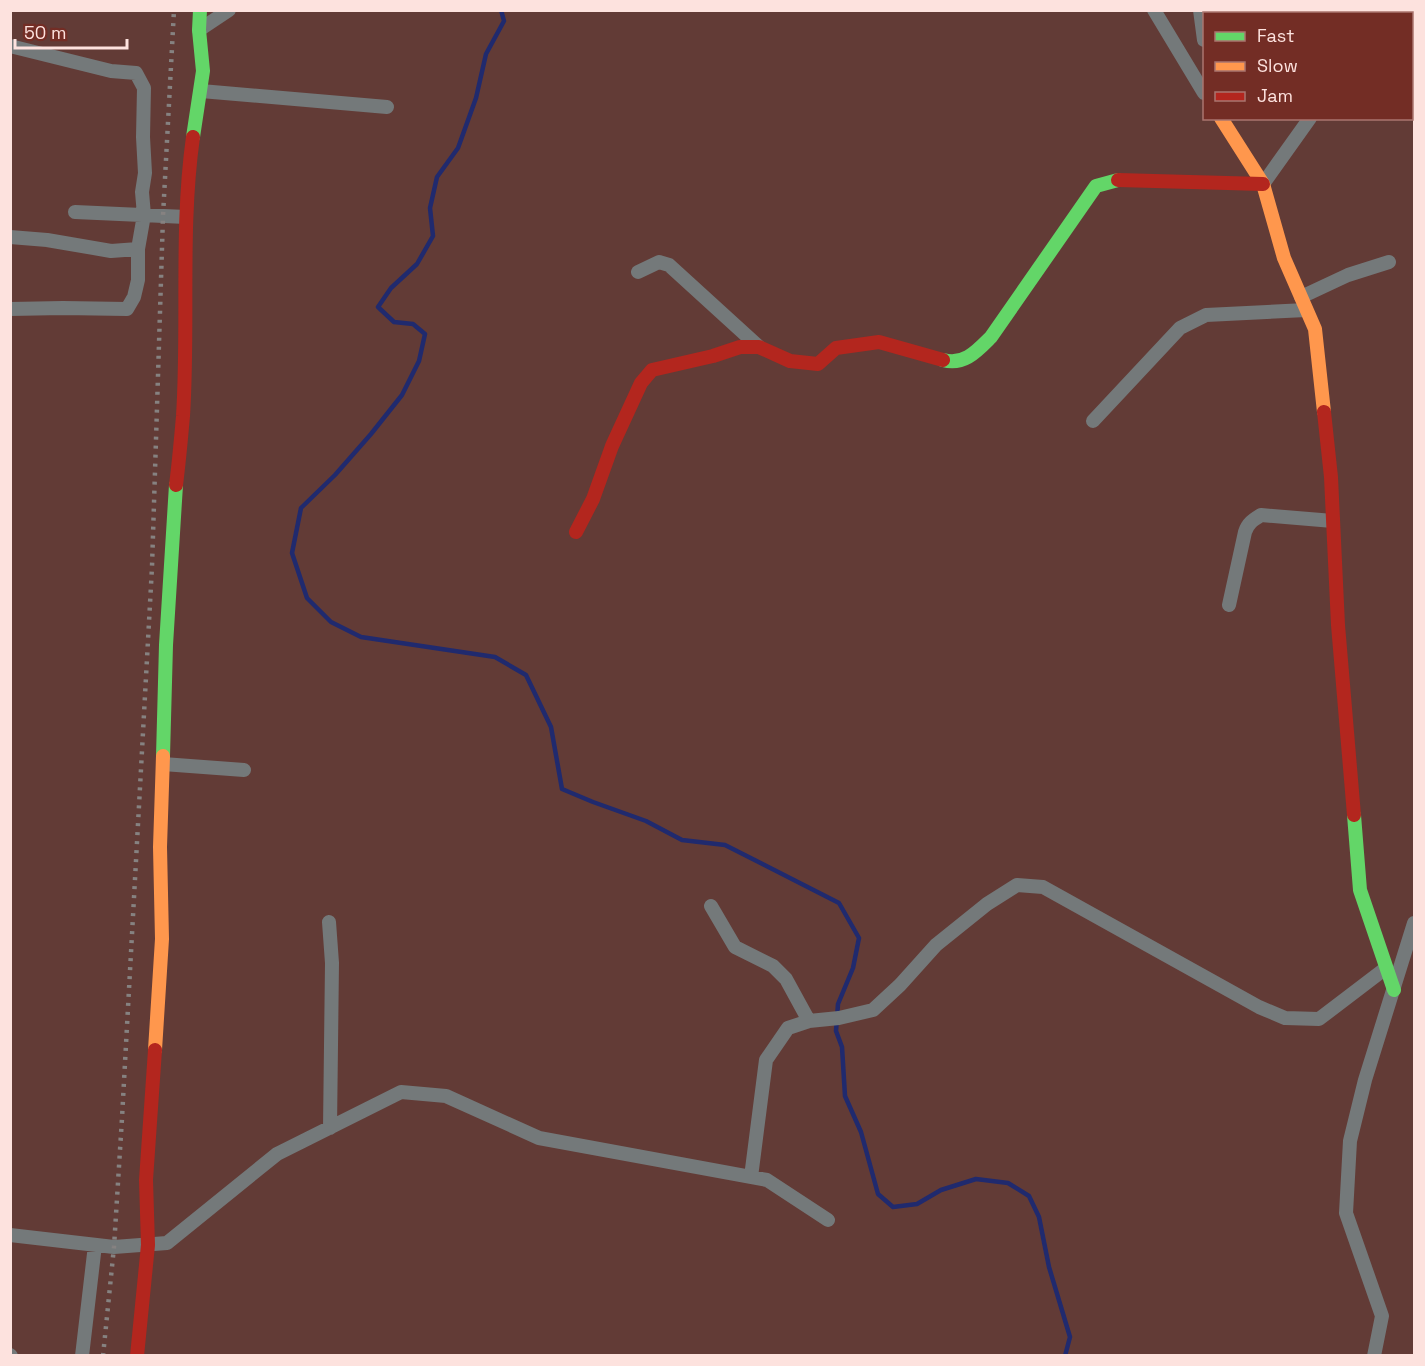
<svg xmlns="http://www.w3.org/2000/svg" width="1425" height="1366" font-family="'Space Grotesk',sans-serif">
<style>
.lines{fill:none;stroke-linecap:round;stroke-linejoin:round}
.stream{stroke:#202a6e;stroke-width:4.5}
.street{stroke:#74797a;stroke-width:14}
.fast{stroke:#63d668;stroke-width:14}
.slow{stroke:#ff974d;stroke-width:14}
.jam{stroke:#b3261e;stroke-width:14}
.rail{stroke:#868281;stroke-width:4.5;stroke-dasharray:3 6;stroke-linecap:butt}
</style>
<rect width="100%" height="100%" fill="#623b36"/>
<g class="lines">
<path class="stream" d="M501 10 504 21 486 54 476 98 458 148 437 177 430 208 433 236 417 264 391 288 378 307 394 322 413 324 425 334 419 361 402 395 371 434 335 475 301 508 292 553 307 598 331 622 361 637 495 657 526 675 551 727 562 789 593 802 646 821 682 840 725 845 839 903 859 938 853 968 838 1004 836 1031 842 1047 845 1096 861 1132 878 1194 893 1207 917 1204 941 1190 976 1179 1008 1183 1029 1196 1039 1217 1049 1267 1070 1337 1065 1356"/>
<path class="street" d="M1154 10 1204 93
M1200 10 1204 40
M1294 10 1298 14
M1388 14 1390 10
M199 30 229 10
M10 46 111 71 136 73 144 88 143 137 145 173 142 192 144 215 138 249V280L134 297 127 309 63 308 10 309
M201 91 387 107
M1263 184 1310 118
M75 212 186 217
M10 237 47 240 111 251 138 249
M638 272 659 262 669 265 759 347
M1301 297 1348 275 1389 262
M1093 421 1180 328 1206 315 1306 310
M1229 605 1245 532C1248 523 1253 520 1261 515L1333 521
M163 764 244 770
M711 906 735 947 773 966 786 979 809 1021
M329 922 332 963 330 1128
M751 1177 766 1060 788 1028 809 1021 839 1018 873 1010 900 985 936 945 987 904 1017 885 1043 887 1259 1007 1285 1018 1319 1019 1386 968
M10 1235 114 1247 167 1243 277 1154 401 1092 446 1096 539 1138 767 1180 828 1220
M10 1355 11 1356
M82 1356 95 1245
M1374 1356 1382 1316 1346 1213 1350 1141 1365 1080 1414 923"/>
<path class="fast" d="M193 137 203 71 199 30 200 10
M943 360C964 366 977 351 991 337L1096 186 1118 180
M163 756 166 645 176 485
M1354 815 1360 890 1394 990"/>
<path class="slow" d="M1221 118 1263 184 1284 258 1315 329 1324 412
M155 1050 162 939 160 847 163 756"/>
<path class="jam" d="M1118 180 1263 184
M1324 412 1331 477 1338 625 1354 815
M176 485C179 462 181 439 183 416 189 323 180 230 193 137
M576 532 593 499 612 446 641 383 652 370 713 356 740 347H759L790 361 818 364 836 348 879 342 943 360
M137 1356 148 1245 146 1180 155 1050"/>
<path class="rail" d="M103 1356 114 1247 122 1118 152 567 163 216 174 10"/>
</g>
<rect width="1425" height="1366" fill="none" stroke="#fde2de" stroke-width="24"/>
<rect x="1203" y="12" width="210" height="108" fill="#732d25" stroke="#aa756f" stroke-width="1.5"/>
<rect x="1215" y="32" width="30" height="9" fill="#63d668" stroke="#aa756f" stroke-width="1.5"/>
<text x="1257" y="42" font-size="18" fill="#fde2de">Fast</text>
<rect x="1215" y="62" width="30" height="9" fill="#ff974d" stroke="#aa756f" stroke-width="1.5"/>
<text x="1257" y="72" font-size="18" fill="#fde2de">Slow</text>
<rect x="1215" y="92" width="30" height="9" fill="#b3261e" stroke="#aa756f" stroke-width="1.5"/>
<text x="1257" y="102" font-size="18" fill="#fde2de">Jam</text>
<path d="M15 39v9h112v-9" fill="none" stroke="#fde2de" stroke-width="3"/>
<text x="24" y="39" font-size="18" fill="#fde2de" stroke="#732d25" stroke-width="4.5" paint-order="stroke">50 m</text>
</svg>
